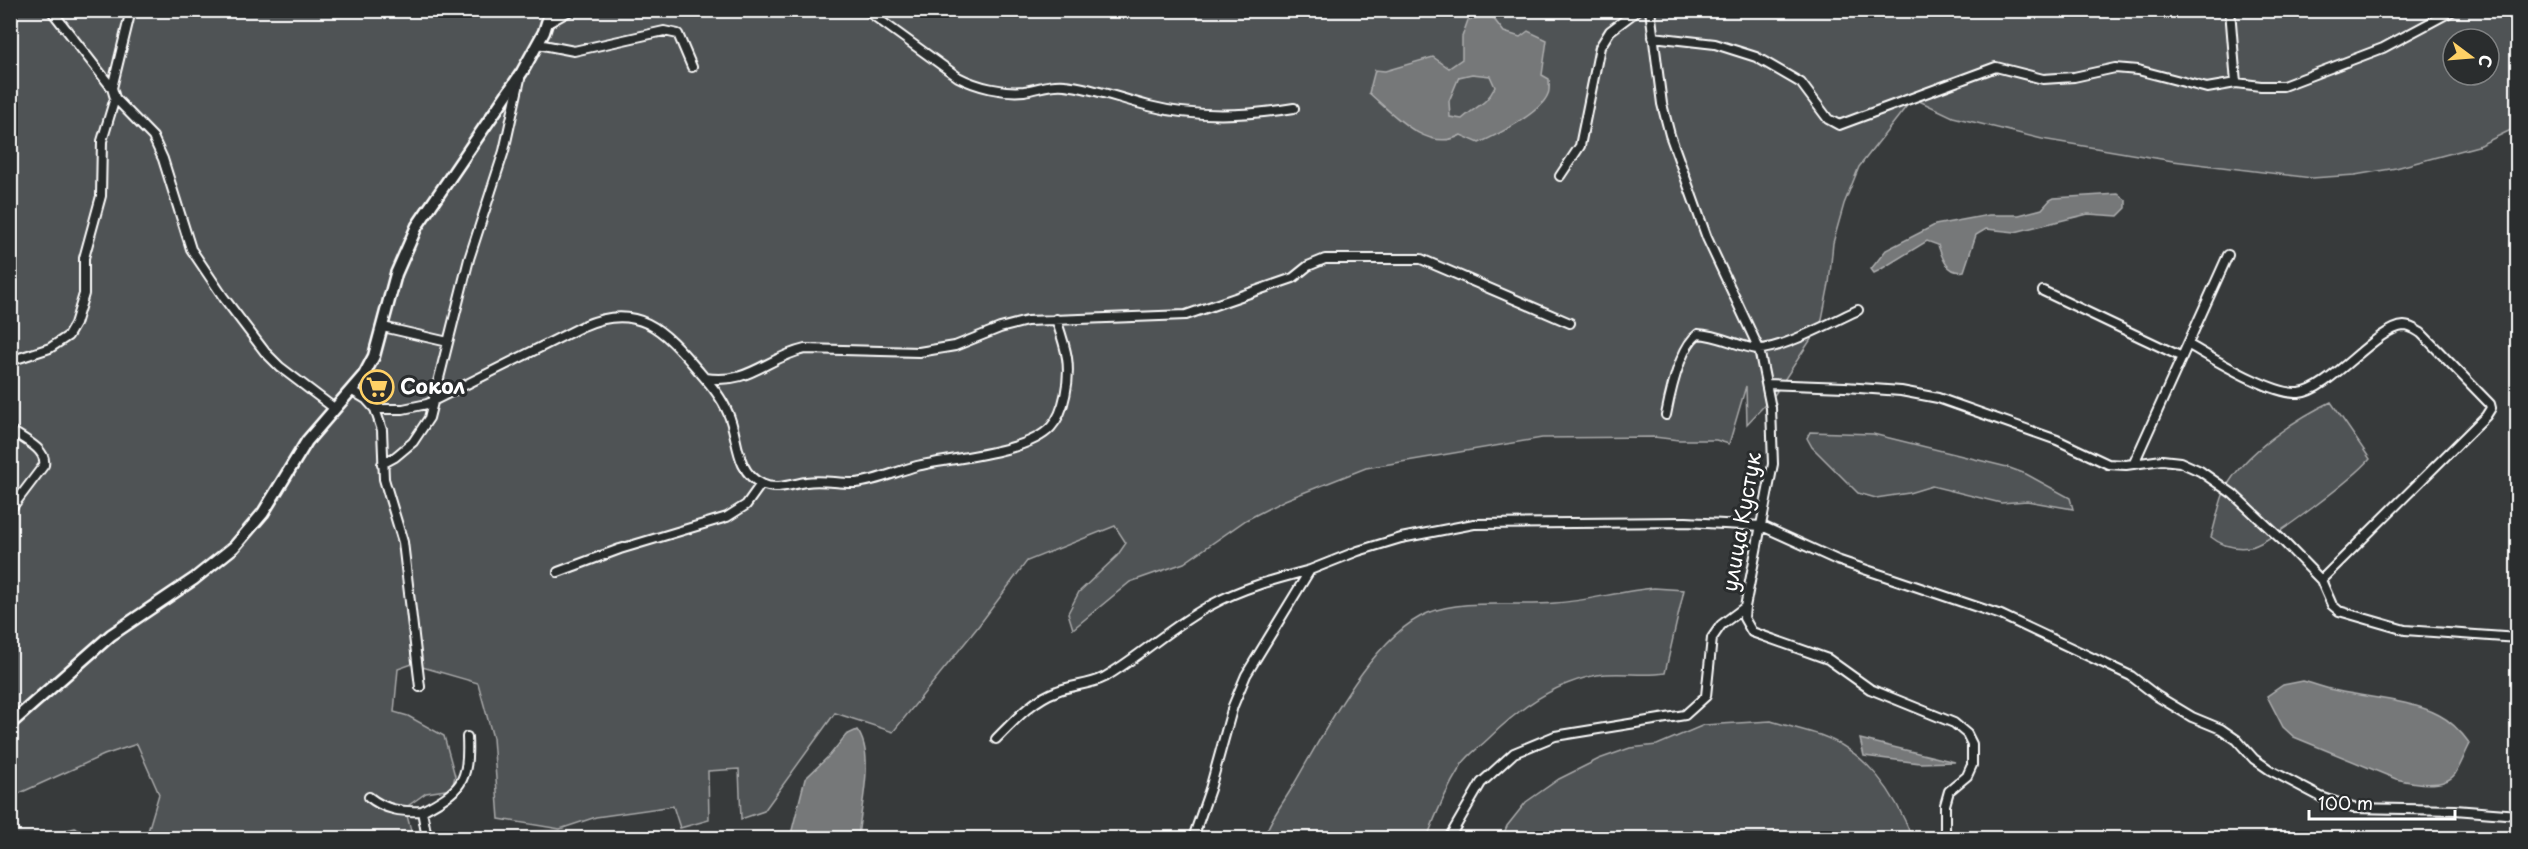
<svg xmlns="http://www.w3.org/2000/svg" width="2528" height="849" font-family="'Playpen Sans',sans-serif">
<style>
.green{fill:#505354;stroke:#a8a9aa;stroke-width:1.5;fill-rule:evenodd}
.water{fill:#767879;stroke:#adaeaf;stroke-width:1.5;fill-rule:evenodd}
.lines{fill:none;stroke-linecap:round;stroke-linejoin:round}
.minor-casing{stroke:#fff;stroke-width:12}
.secondary-casing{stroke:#fff;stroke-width:15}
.minor{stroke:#2a2d2e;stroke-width:8}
.secondary{stroke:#2a2d2e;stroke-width:10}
.labels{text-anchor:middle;stroke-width:6;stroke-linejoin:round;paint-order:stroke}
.poi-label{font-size:21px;font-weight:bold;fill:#fff;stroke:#2a2d2e;text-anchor:start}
.street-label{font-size:21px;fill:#fff;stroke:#2a2d2e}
</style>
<rect width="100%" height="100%" fill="#373a3b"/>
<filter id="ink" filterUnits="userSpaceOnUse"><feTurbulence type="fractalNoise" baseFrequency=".0167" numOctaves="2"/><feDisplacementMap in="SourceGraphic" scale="12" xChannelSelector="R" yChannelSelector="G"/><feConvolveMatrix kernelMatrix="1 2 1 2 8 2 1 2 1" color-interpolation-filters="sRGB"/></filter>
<g filter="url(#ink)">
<path class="green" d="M11 11H2517V127L2478 146 2396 168 2355 175 2312 178 2173 161 2042 139 1953 117 1913 98 1859 167 1844 204 1833 243 1829 284 1821 324 1775 394 1747 424 1746 386 1729 444 1716 440H1679L1654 437 1542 438 1366 468 1285 500 1246 520 1184 563 1130 582 1073 629 1068 613 1079 592 1117 556 1126 543 1115 526 1027 561 977 628 893 732 835 713 764 811 741 819 739 769 708 771 709 820 680 828 673 806 596 817 560 829 499 819 493 738 478 683 412 664 398 669 394 712 408 716 444 736 455 776 452 789 426 793 405 808 413 838H146L159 794 137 744 104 755 11 797ZM2453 39H2489V75H2453Z
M2331 402 2370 459C2357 475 2268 545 2250 547 2236 549 2222 546 2211 537 2216 522 2219 502 2226 488 2244 453 2297 418 2331 402Z
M1810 432 1873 434 2007 467 2026 474 2070 498 2073 509 2027 501 2001 503 1932 486 1909 493 1876 498 1858 493 1812 447 1807 438Z
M1654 588 1684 590 1665 673C1642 677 1620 671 1597 675 1554 683 1518 709 1488 739 1480 747 1469 754 1462 764 1448 787 1436 813 1427 838H1264C1269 821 1281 806 1290 791 1321 739 1371 636 1428 613 1464 598 1516 607 1555 603 1588 601 1620 591 1654 588Z
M1771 721C1787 726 1804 730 1820 735 1867 752 1896 794 1912 838H1502L1507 826 1526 802 1559 779 1599 759 1630 748 1657 745 1704 725Z"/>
<path class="water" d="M1490 14 1504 32 1520 37 1528 31 1547 40 1542 75 1549 79C1549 84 1550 90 1548 94 1541 113 1497 135 1479 143L1461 135C1428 154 1392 113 1369 93L1375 70 1385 71 1433 57 1449 68 1462 59V37L1468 20ZM1472 74 1490 76 1495 87C1486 105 1477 105 1462 119L1450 117 1449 101 1459 77Z
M2118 194 2126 200V208L2118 216 2088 214 2015 232 1986 229 1976 235 1964 271C1947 275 1942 257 1938 245L1927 241 1878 271 1874 273 1871 269 1886 250 1935 225 1989 215H2019L2042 209 2050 200 2054 198Z
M2303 681C2318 685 2333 691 2348 693 2375 698 2416 702 2439 715 2451 721 2462 733 2470 744 2465 753 2461 765 2455 774 2444 789 2412 783 2396 779L2294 737 2283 727 2267 696 2283 685Z
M857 730C876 754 860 809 858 838H790L805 779 830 755 846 735Z
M1860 739 1955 762 1920 763 1864 756Z
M75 828 83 831 88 838H60L67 830Z"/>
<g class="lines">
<g class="minor-casing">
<path id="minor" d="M51 10 112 88 115 98 153 137 163 159 191 249 224 298 265 352 280 367 334 408
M866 10 958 77C977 87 1003 93 1024 91 1038 89 1050 83 1065 85 1094 88 1121 99 1149 106 1196 118 1246 116 1294 108
M2230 10 2236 83
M548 23 571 10
M1653 37 1715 44 1756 57 1801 83 1828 119 1839 125 1996 67 2043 79 2074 77 2115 68 2138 70 2207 88 2236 83 2261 86H2283L2383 48 2454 10
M538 44 574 51 664 31 678 34 692 67
M112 88 131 10
M1560 176 1580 146 1600 47 1610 31 1638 10
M2043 291 2182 357
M383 327 448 342
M2189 345C2214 359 2272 395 2299 393 2329 391 2377 327 2404 326 2411 326 2416 330 2421 333L2490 404 2491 408 2486 416 2321 580
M10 361 50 348 68 336 75 324 84 294V258L101 196 102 141 115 98
M705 378C750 385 765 358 805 349L919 352 955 346 1000 328 1027 321 1186 315 1293 278 1308 266 1325 259H1421L1570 323
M1767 384 1845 387 1901 391 1938 398 2057 440 2108 464 2126 465 2162 460 2180 462 2200 471 2233 494 2281 539 2321 580 2332 605 2339 611 2405 630 2518 638
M351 390 366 399 375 409H403L427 404 583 326C637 302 663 329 697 369 709 383 721 396 728 413 739 437 734 471 762 484 776 491 792 484 806 482 823 479 839 484 856 483 877 481 897 471 917 466 951 458 1028 453 1051 427 1065 412 1070 378 1067 358 1065 345 1060 331 1056 319
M375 409 382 430 384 479 403 542 420 687
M1666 415C1670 394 1680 347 1698 334 1719 335 1737 346 1757 349 1778 351 1836 320 1858 310
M10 430C23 439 47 449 44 465L10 510
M2134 463 2228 255
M382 464 395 457 413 442 429 418 469 259 504 151 520 79
M558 572 620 549 727 517 746 505 761 484
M1745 607 1744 618 1752 632 1828 659 1870 689 1954 723 1967 734 1972 744V765L1967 776 1949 791 1945 805V838
M996 739C1014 721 1032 700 1057 691 1072 685 1090 685 1105 677 1142 655 1173 625 1211 605 1241 588 1276 579 1310 570
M369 797C385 810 402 812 422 811
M427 838 422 811C461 790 469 783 467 737
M1193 838 1210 789 1233 706 1246 675 1310 570 1358 551 1401 538 1474 524 1686 522 1762 526 1837 560 2001 615 2131 676 2157 696 2192 717 2221 729 2237 740 2254 759 2270 770 2321 797 2353 808 2455 810 2518 815
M1449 838 1481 783 1514 753 1555 736 1685 715 1706 696 1712 638 1721 625 1745 607 1773 464 1771 408 1759 349 1707 238 1670 135 1662 104 1650 10"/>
</g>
<g class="secondary-casing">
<path id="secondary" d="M10 724 111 635 194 579 234 547 263 513 307 441 364 375 374 356 396 274 417 226 522 72 544 32 551 10"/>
</g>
<use href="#minor" class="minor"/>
<use href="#secondary" class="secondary"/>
</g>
</g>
<defs>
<g id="supermarket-ring" transform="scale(1.725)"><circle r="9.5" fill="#2a2d2e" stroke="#ffd166" stroke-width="1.5"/><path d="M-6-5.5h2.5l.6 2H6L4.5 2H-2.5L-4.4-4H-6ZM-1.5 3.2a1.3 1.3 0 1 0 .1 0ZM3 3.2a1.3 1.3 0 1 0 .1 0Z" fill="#ffd166"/></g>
</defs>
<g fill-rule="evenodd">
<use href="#supermarket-ring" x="377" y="387"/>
</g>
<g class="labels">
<g class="poi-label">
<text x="400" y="394">Сокол</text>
</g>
<g class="street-label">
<text transform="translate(1742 522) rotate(-80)" y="7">улица Кустук</text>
</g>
</g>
<rect width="2528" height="849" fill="none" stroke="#2a2d2e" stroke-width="36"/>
<rect x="18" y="18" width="2492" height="813" fill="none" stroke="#fff" stroke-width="2" filter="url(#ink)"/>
<g transform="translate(2471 57) rotate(106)"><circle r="28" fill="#2a2d2e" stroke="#7f8182" stroke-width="1.5"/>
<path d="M0-4.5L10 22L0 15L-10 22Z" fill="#ffd166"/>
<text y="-9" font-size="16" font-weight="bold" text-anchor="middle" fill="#ffffff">С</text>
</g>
<path d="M2309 810v9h146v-9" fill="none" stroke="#ffffff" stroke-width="3"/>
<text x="2318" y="810" font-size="18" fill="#ffffff" stroke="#2a2d2e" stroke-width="4.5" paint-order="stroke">100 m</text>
</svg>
